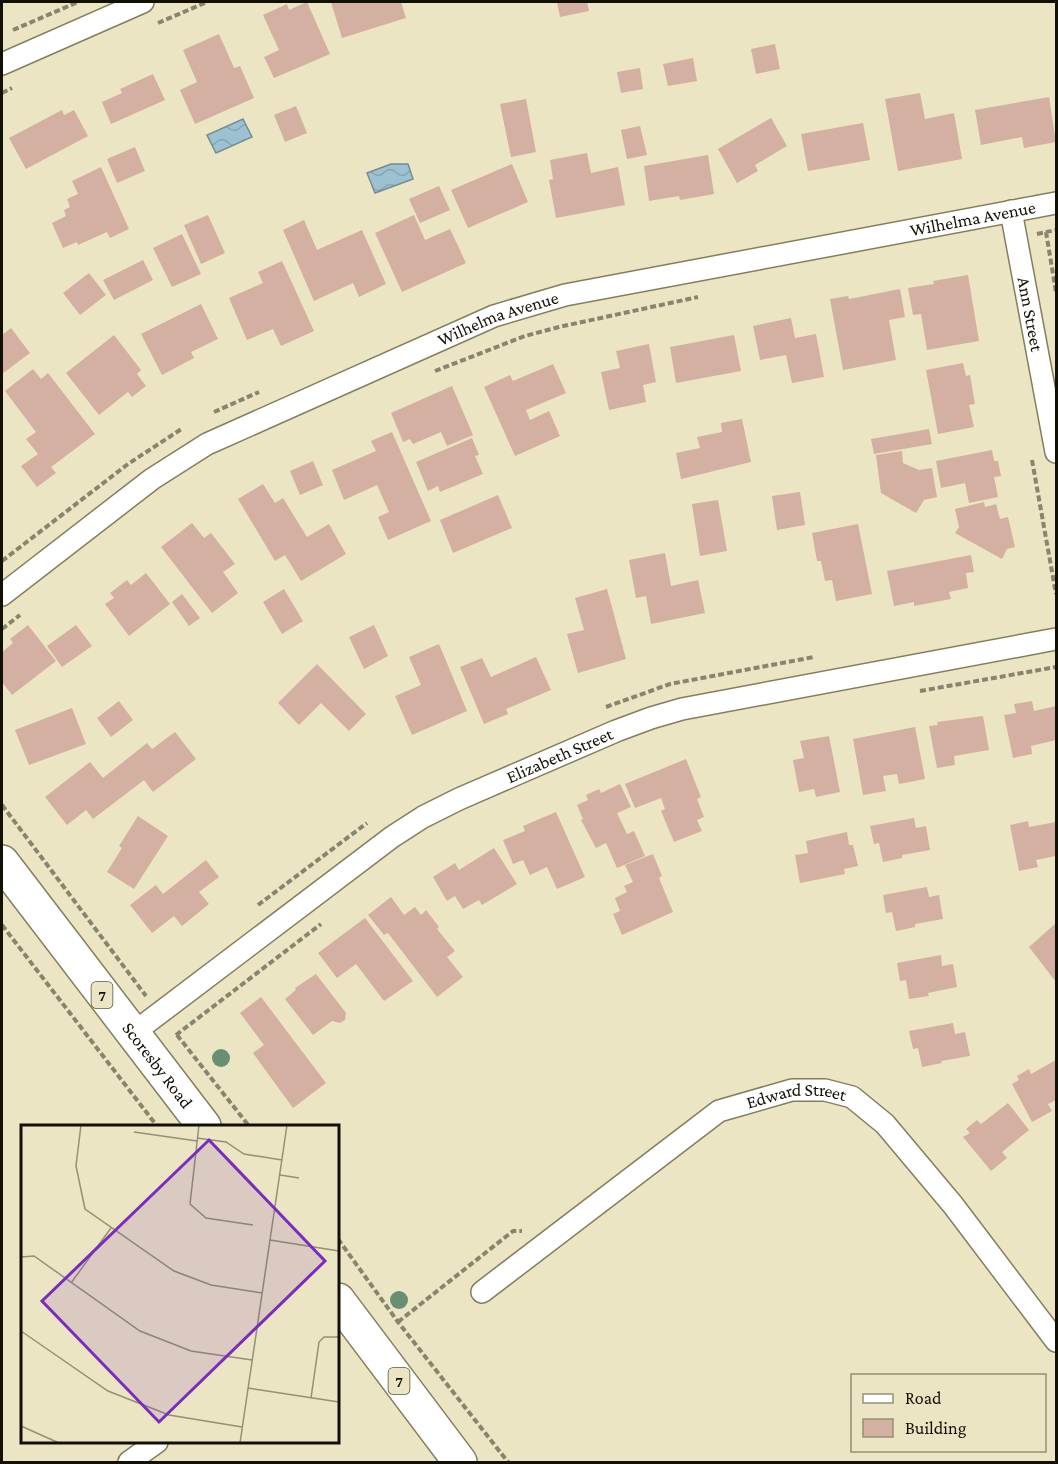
<svg xmlns="http://www.w3.org/2000/svg" width="1058" height="1464" font-family="'Crimson Pro',serif">
<style>
.water{fill:url(#water-waves);stroke:#738d94;stroke-width:1.5}
.building{fill:#d4b0a2}
.lines{fill:none;stroke-linecap:round;stroke-linejoin:round}
.street-casing{stroke:#837e5f;stroke-width:24}
.primary-casing{stroke:#837e5f;stroke-width:36}
.path{stroke:#88846d;stroke-width:4;stroke-dasharray:6 3;stroke-linecap:butt}
.street{stroke:#fff;stroke-width:21}
.primary{stroke:#fff;stroke-width:33}
.tree{fill:#6a8e72}
.labels{text-anchor:middle;stroke-width:4.5;stroke-linejoin:round;paint-order:stroke}
.shield{fill:#ebe5c3;stroke:#53503e;stroke-width:1.5}
.shield-label{font-size:16px;font-weight:bold;fill:#121005}
.street-label{font-size:18px;fill:#121005;stroke:#ebe5c3}
.inset-road{fill:none;stroke:#949077;stroke-width:1.5}
.view{fill:#7b2cbf;fill-opacity:0.15;stroke:#7b2cbf;stroke-width:3}
.inset-edge{fill:none;stroke:#121005;stroke-width:3}
</style>
<defs>
<pattern id="water-waves" width="16" height="10" patternUnits="userSpaceOnUse" patternTransform="scale(1.5)"><rect width="16" height="10" fill="#9cc2d1"/><path d="M0 5q4-4 8 0t8 0" fill="none" stroke="#85a6b2"/></pattern>
</defs>
<rect width="100%" height="100%" fill="#ebe5c3"/>
<path class="water" d="M243 119 252 137 216 153 207 135Z
M391 164H408L413 179 375 193 367 173Z"/>
<path class="building" d="M307 2 330 54 274 78 264 57 279 50 263 15 287 4 289 10Z
M331 2H401L406 18 342 38Z
M557 2H587L589 11 560 17Z
M219 34 234 68 240 66 254 98 195 124 180 90 197 82 183 50Z
M775 44 780 69 756 74 751 49Z
M693 58 697 81 668 86 663 64Z
M640 68 643 89 621 93 617 72Z
M153 74 165 100 111 124 102 102 122 93 120 89Z
M920 93 925 119 954 113 962 159 898 171 885 99Z
M1049 97 1056 142 1024 148 1022 137 981 145 975 110Z
M526 99 536 152 511 157 500 104Z
M296 106 307 133 285 142 274 115Z
M62 110 64 115 74 110 88 136 26 169 9 138Z
M771 118 787 146 755 165 758 171 737 183 718 149Z
M863 123 870 160 808 171 801 134Z
M640 126 647 155 627 159 621 130Z
M135 147 145 171 117 183 107 159Z
M587 153 591 173 618 167 625 205 556 218 549 180 553 179 550 160Z
M708 155 714 194 680 200 679 196 649 201 644 166Z
M512 164 528 202 468 228 451 190Z
M101 167 129 229 110 238 107 232 78 245 77 242 63 248 52 223 66 216 64 210 70 207 67 199 78 194 72 181Z
M439 186 450 210 420 223 409 199Z
M208 215 225 253 201 264 184 225Z
M414 215 425 240 450 229 466 263 402 292 375 233Z
M304 220 317 250 362 230 386 284 359 297 353 283 314 301 283 230Z
M182 234 201 274 172 287 153 248Z
M143 260 153 280 114 300 103 280Z
M282 261 314 331 281 346 273 329 247 340 229 298 263 283 258 272Z
M89 273 106 295 80 315 63 293Z
M968 275 979 341 927 350 921 314 913 315 908 288 934 284 933 281Z
M900 289 905 317 889 320 896 360 843 370 830 299 848 296 849 299Z
M201 304 218 339 191 352 194 358 162 375 141 334Z
M791 318 795 338 816 334 824 377 792 383 786 355 760 360 753 326Z
M11 328 30 353 2 374V335Z
M114 335 141 370 137 374 146 386 132 397 128 392 99 415 66 373Z
M734 335 741 371 676 383 670 347Z
M649 344 656 382 643 385 646 402 609 410 601 372 620 368 616 351Z
M963 363 966 376 970 375 975 404 969 405 974 427 938 434 926 370Z
M553 364 566 393 526 410 530 420 549 411 560 436 515 456 484 387 510 375 513 381Z
M33 369 41 379 48 373 95 434 51 467 56 473 37 487 21 466 38 454 26 439 36 432 5 391Z
M452 386 473 435 447 446 441 432 413 444 410 439 403 442 391 413Z
M742 419 751 462 681 479 676 453 700 448 697 437 722 432 721 423Z
M929 429 932 444 874 454 871 439Z
M392 432 431 521 388 540 378 517 389 512 377 485 344 500 332 470 376 451 371 441Z
M472 438 479 455 475 456 483 474 440 492 438 486 428 491 416 462Z
M992 450 994 461H998L1001 476 994 477 998 497 969 503 965 483 941 488 936 461Z
M902 451 903 463 919 470 932 468 937 497 924 500 916 513 881 493 876 455Z
M313 461 323 485 300 495 290 471Z
M263 484 275 503 283 498 307 537 329 524 346 554 301 581 285 555 275 561 238 499Z
M800 492 805 525 777 530 772 496Z
M498 495 512 528 453 553 440 520Z
M718 500 727 551 700 556 692 504Z
M984 502 985 507 996 504 1000 519 1008 517 1015 547 1007 549 1002 559 955 533 959 527 955 509Z
M192 523 204 538 211 533 235 564 223 572 238 593 212 613 161 547Z
M858 524 872 594 836 601 832 580 825 581 821 561H817L812 533Z
M665 553 671 586 698 580 705 613 651 624 646 596 636 598 629 560Z
M971 555 974 572 966 573 968 588 949 592 951 599 914 606V602L894 606 887 571Z
M146 573 170 604 129 636 105 604 114 598 110 593 127 580 131 585Z
M284 589 303 621 282 634 263 602Z
M607 589 626 659 578 673 567 634 584 630 575 598Z
M182 594 200 618 189 626 172 602Z
M28 625 56 661 12 695 2 682V652L13 643 10 639Z
M76 625 92 646 62 667 47 646Z
M374 625 388 656 364 669 349 637Z
M439 644 467 711 412 735 395 696 421 685 409 657Z
M536 657 551 690 506 709 508 714 484 724 460 667 482 658 491 677Z
M317 664 366 714 349 731 321 703 299 725 278 703Z
M119 701 133 720 111 737 97 718Z
M1032 701 1034 711 1056 706V740L1031 746 1032 754 1013 758 1004 715 1016 713 1014 704Z
M72 708 86 744 29 765 15 730Z
M983 716 989 750 954 756 955 765 937 768 929 726 938 725 937 722Z
M915 727 925 779 899 784 897 774 883 776 886 791 863 795 853 739Z
M175 732 196 759 153 792 144 780 93 819 86 810 67 825 45 797 90 762 103 778 147 743 152 749Z
M829 736 840 792 816 797 814 789 799 792 793 760 804 758 800 741Z
M686 759 701 797 697 799 704 817 697 820 702 831 674 842 661 811 665 809 661 798 635 808 625 784Z
M620 784 631 807 617 813 627 834 634 831 645 856 617 868 606 843 596 848 581 820 583 819 577 805 588 800 586 795 599 789 601 793Z
M556 812 585 877 557 889 547 867 530 875 523 860 513 864 503 840 525 831 523 826Z
M138 816 168 836 134 889 107 872 122 848 119 846Z
M914 818 916 828 926 826 930 850 902 855V858L883 862 879 843 874 844 870 826Z
M1028 821 1029 827 1056 822V856L1036 860 1038 867 1019 871 1010 825Z
M847 832 849 845H853L858 866 844 869 845 874 800 883 795 855 808 853 806 841Z
M494 848 517 884 482 905 479 900 463 909 455 896 447 901 433 877 455 863 459 870Z
M653 854 662 876 659 878 673 912 622 935 613 914 620 911 615 898 627 892 624 886 633 882 625 865Z
M206 860 219 877 199 892 209 904 182 926 174 916 152 933 130 905 156 885 163 894Z
M927 887 929 897 939 895 943 919 915 924V927L896 931 892 912 886 913 883 895Z
M391 897 404 915 415 907 421 915 426 910 439 927 437 929 455 951 447 957 463 977 437 997 388 933 384 935 368 915Z
M365 918 413 981 384 1001 356 964 337 978 318 953Z
M1056 923V982L1029 947Z
M941 955 942 966 953 964 957 987 928 993 929 996 909 999 906 980 900 981 897 963Z
M316 974 346 1013 345 1020 340 1023 332 1021 313 1035 285 999 296 990 295 988Z
M261 997 326 1083 293 1108 253 1053 264 1045 240 1013Z
M953 1023 955 1034 965 1032 970 1056 941 1061 942 1063 922 1067 918 1048 913 1049 909 1031Z
M1056 1060V1100L1048 1104 1052 1111 1032 1122 1012 1084 1019 1080 1017 1076 1029 1069 1031 1074Z
M1008 1103 1029 1130 1002 1152 1007 1158 991 1171 963 1137 970 1133 966 1129 977 1120 981 1124Z"/>
<g class="lines">
<g class="street-casing">
<g id="street">
<path d="M2 64 143 2"/>
<path id="s1" d="M1011 211 1056 452"/>
<path id="s2" d="M2 595 152 479 207 444 494 316 565 295 1056 203"/>
<path id="s3" d="M132 1034 392 837 423 817 459 799 616 731 651 718 682 709 1056 639"/>
<path id="s4" d="M482 1292 719 1111 792 1090H825L852 1097 885 1124 953 1205 1056 1341"/>
<path d="M129 1462 157 1442"/>
</g>
</g>
<g class="primary-casing">
<g id="primary">
<path id="s5" d="M2 862 204 1126"/>
<path d="M338 1300 460 1462"/>
</g>
</g>
<path class="path" d="M158 23 207 2
M13 30 78 2
M2 93 12 88
M1046 232 1056 292
M1037 234 1056 230
M435 371 525 336 559 327 698 297
M214 412 259 392
M1032 460 1056 594
M2 561 128 464 183 428
M2 629 20 615
M920 691 1056 667
M606 707 670 684 814 657
M2 805 146 996
M258 905 367 823
M2 925 157 1126
M176 1035 321 924
M177 1035 249 1126
M338 1239 398 1322 508 1462
M398 1322 513 1231H522"/>
<use href="#street" class="street"/>
<use href="#primary" class="primary"/>
</g>
<g class="tree">
<circle cx="221" cy="1058" r="9"/>
<circle cx="399" cy="1300" r="9"/>
</g>
<g class="labels">
<g class="shield">
<rect x="91.5" y="982" width="21" height="26" rx="4.5"/>
<rect x="388.5" y="1368" width="21" height="26" rx="4.5"/>
</g>
<g class="shield-label">
<text x="102" y="1001">7</text>
<text x="399" y="1387">7</text>
</g>
<g class="street-label">
<text dy="6" stroke="none"><textPath href="#s2" startOffset="1058">Wilhelma Avenue</textPath></text>
<text dy="6" stroke="none"><textPath href="#s1" startOffset="105">Ann Street</textPath></text>
<text dy="6" stroke="none"><textPath href="#s2" startOffset="572">Wilhelma Avenue</textPath></text>
<text dy="6" stroke="none"><textPath href="#s3" startOffset="513">Elizabeth Street</textPath></text>
<text dy="6" stroke="none"><textPath href="#s5" startOffset="256">Scoresby Road</textPath></text>
<text dy="6" stroke="none"><textPath href="#s4" startOffset="378">Edward Street</textPath></text>
</g>
</g>
<g transform="translate(21 1125)">
<rect width="318" height="318" fill="#ebe5c3"/>
<path class="inset-road" d="M60 0 55 41 64 84 153 146 190 160 241 168M178 0 169 79 185 93 232 100M113 7 176 16M176 13 205 17 223 29 261 35M259 50 278 53M249 115 318 126M0 132 13 131 119 206 170 226 231 235M50 158 90 103M0 206 87 266 148 290 221 302M227 263 318 277M290 273 298 217 303 212H318M0 301 38 318M219 318 266 0"/>
<path class="view" d="M188 15 304 136 138 297 21 176Z"/>
<rect width="318" height="318" class="inset-edge"/>
</g>
<rect width="1058" height="1464" fill="none" stroke="#121005" stroke-width="6"/>
<rect x="851" y="1374" width="195" height="78" fill="#ebe5c3" stroke="#949077" stroke-width="1.5"/>
<rect x="863" y="1394" width="30" height="9" fill="#ffffff" stroke="#949077" stroke-width="1.5"/>
<text x="905" y="1404" font-size="18" fill="#121005">Road</text>
<rect x="863" y="1419" width="30" height="18" fill="#d4b0a2" stroke="#949077" stroke-width="1.5"/>
<text x="905" y="1434" font-size="18" fill="#121005">Building</text>
</svg>
